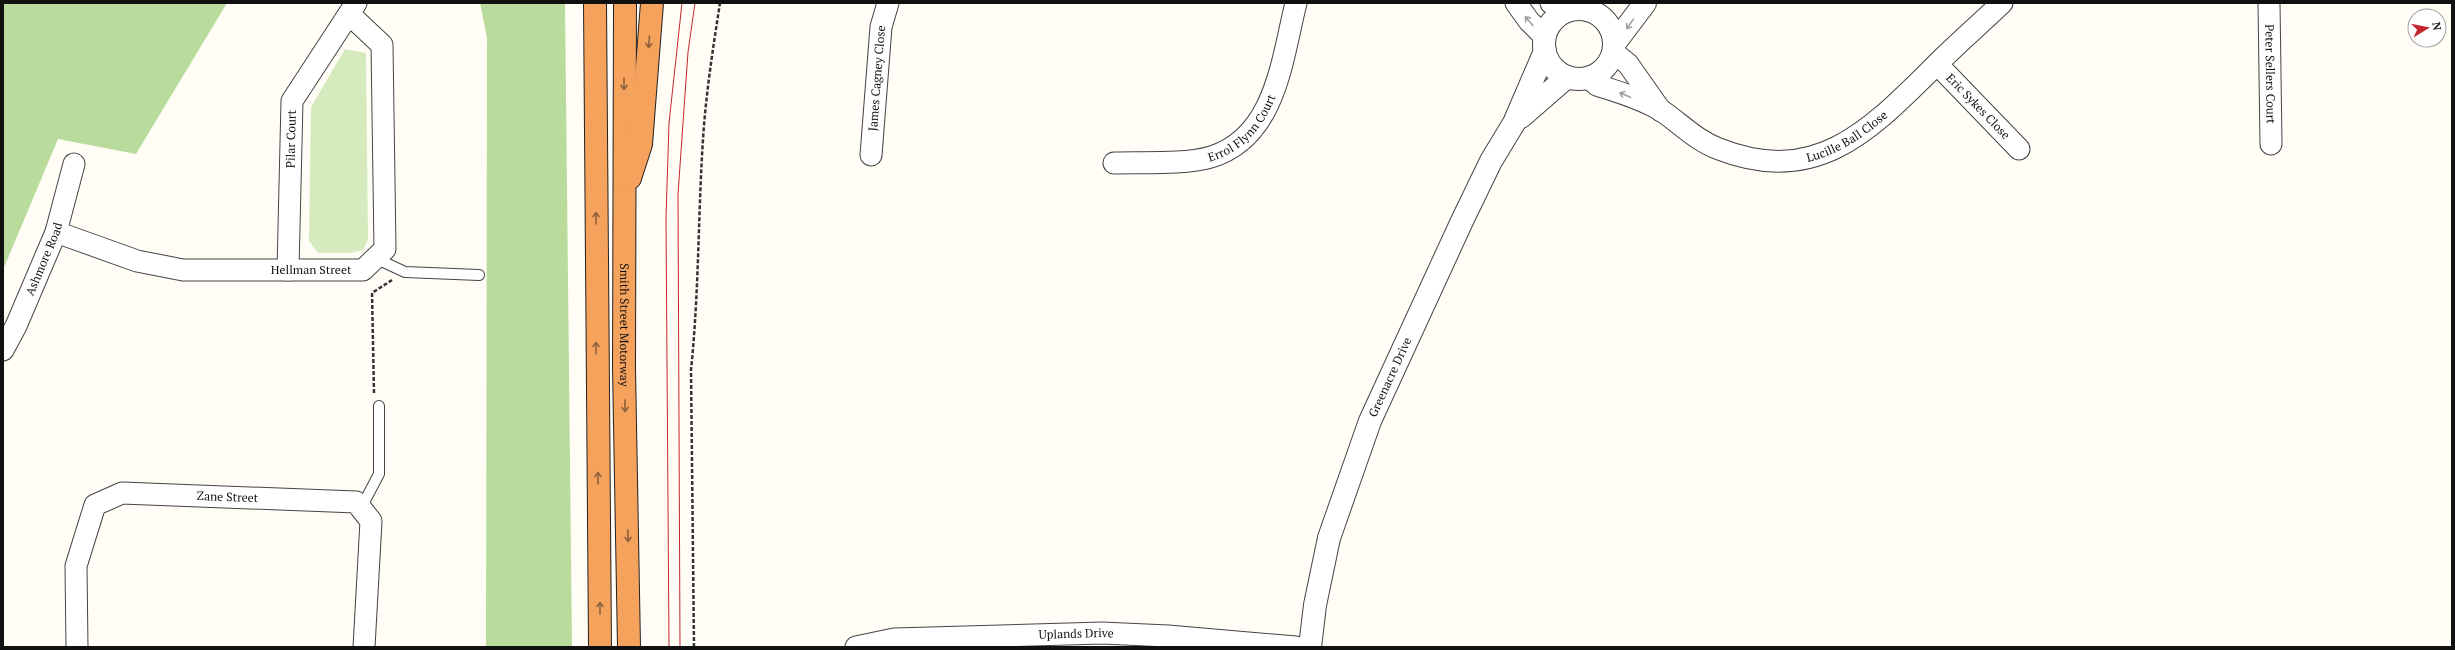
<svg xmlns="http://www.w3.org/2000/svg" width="2455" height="650" font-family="'PT Serif',serif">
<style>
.green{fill:#d5ebbd}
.forest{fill:#b9dc9c}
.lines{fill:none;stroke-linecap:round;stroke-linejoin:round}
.service-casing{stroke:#444;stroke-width:12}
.minor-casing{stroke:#444;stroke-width:23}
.tertiary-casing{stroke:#444;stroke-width:24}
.motorway-casing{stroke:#222;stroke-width:24}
.path{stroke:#333;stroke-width:2.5;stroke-dasharray:4 2;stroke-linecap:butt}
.service{stroke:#fff;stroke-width:10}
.minor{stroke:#fff;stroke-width:21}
.tertiary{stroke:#fff;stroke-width:22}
.motorway{stroke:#f5a25d;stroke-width:22}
.tram{stroke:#c4262e;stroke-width:1}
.oneway{stroke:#a0a0a0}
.oneway2{stroke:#8e613b}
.labels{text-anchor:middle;stroke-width:4;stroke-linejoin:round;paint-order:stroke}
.street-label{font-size:12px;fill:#111;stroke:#fff}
</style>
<rect width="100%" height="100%" fill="#fffdf5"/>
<path class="green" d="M345 49 366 53 368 240 363 250 351 253H318L309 241 311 107Z"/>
<path class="forest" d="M3 3H227L136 154 58 139 3 270Z
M480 3H565L572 647H486L487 38Z"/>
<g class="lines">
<g class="service-casing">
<path id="service" d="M377 259 405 272 479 275
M361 508 379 474V406"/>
</g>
<g class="minor-casing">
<g id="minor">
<path d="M1516 3 1529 21 1545 37"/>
<path d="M1551 3 1565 12"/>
<path id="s1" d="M2269 3 2271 144"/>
<path d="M1613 52 1628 64 1661 111"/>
<path id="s2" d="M1937 64 2019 149"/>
<path id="s3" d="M1589 78 1597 85C1618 92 1643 99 1662 111 1681 124 1697 141 1719 149 1818 188 1872 128 1936 65 1957 44 1980 24 2002 3"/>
<path id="s4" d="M871 155 881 27 888 3"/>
<path id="s5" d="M1114 163C1143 162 1183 165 1211 157 1276 137 1282 59 1296 3"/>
<path id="s6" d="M56 232 137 261 183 270H363L385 249 382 45 349 14"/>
<path id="s7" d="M288 270 292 101 356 3"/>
<path id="s8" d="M3 350 16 326 56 232 74 164"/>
<path id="s9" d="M77 647 76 566 95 505 122 493 356 502 371 521 364 647"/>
<path id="s10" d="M856 647 894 639 1102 633 1168 636 1296 647"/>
</g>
</g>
<g class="tertiary-casing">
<g id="tertiary">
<circle cx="1579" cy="44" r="35"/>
<path d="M1614 44 1645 3"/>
<path d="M1521 117 1567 77"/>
<path id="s11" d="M1310 647 1315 605 1329 538 1370 421 1462 221 1491 161 1514 123 1545 51"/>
</g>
</g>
<g class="motorway-casing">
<g id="motorway">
<path d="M595 3 600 647"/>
<path id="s12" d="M625 3 624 368 629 647"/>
<path d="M630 178 641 144 652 3"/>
</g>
</g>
<path class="path" d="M374 393 372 293 392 280
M694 647 691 370C699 293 698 216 703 139 706 93 713 48 720 3"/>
<use href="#service" class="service"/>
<use href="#minor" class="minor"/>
<use href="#tertiary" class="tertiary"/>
<use href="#motorway" class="motorway"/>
<path class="tram" d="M669 647 666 218 669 123 682 3
M680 647 678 194 688 52 695 3"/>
</g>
<defs><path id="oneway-shaft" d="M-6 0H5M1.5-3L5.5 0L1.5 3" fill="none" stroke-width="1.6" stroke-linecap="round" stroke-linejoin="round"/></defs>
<g class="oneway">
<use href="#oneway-shaft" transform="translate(1529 21) rotate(-131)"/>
<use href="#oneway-shaft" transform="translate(1630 24) rotate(125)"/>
<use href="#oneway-shaft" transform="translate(1625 95) rotate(-157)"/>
</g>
<g class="oneway2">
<use href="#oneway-shaft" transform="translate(649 42) rotate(95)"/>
<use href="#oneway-shaft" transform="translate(624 84) rotate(90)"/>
<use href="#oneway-shaft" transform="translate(596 218) rotate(-90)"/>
<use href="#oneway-shaft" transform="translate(596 348) rotate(-90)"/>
<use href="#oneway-shaft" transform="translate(625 406) rotate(89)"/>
<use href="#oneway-shaft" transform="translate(598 478) rotate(-91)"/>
<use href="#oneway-shaft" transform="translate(628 536) rotate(88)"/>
<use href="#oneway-shaft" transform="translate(600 608) rotate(-90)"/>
</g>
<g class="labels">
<g class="street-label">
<text dy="4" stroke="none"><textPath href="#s1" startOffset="71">Peter Sellers Court</textPath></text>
<text dy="4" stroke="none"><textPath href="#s4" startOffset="77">James Cagney Close</textPath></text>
<text dy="4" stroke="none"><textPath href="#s2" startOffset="59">Eric Sykes Close</textPath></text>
<text dy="4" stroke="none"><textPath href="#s5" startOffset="141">Errol Flynn Court</textPath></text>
<text dy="4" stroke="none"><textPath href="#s3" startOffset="285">Lucille Ball Close</textPath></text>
<text dy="4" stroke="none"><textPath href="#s7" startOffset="131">Pilar Court</textPath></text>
<text dy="4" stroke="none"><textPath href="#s8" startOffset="100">Ashmore Road</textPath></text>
<text dy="4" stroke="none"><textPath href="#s6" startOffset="261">Hellman Street</textPath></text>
<text dy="4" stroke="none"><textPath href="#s12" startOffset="322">Smith Street Motorway</textPath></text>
<text dy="4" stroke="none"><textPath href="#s11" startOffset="283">Greenacre Drive</textPath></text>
<text dy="4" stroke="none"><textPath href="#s9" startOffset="280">Zane Street</textPath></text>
<text dy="4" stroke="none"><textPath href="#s10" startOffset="221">Uplands Drive</textPath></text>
</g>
</g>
<rect width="2455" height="650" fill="none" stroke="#111111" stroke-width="8"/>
<g transform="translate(2427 28) rotate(80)"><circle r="19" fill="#ffffff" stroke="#a0a0a0"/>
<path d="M0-3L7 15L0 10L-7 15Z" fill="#c4262e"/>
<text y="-6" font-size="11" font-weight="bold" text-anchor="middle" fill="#111111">N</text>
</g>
</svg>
